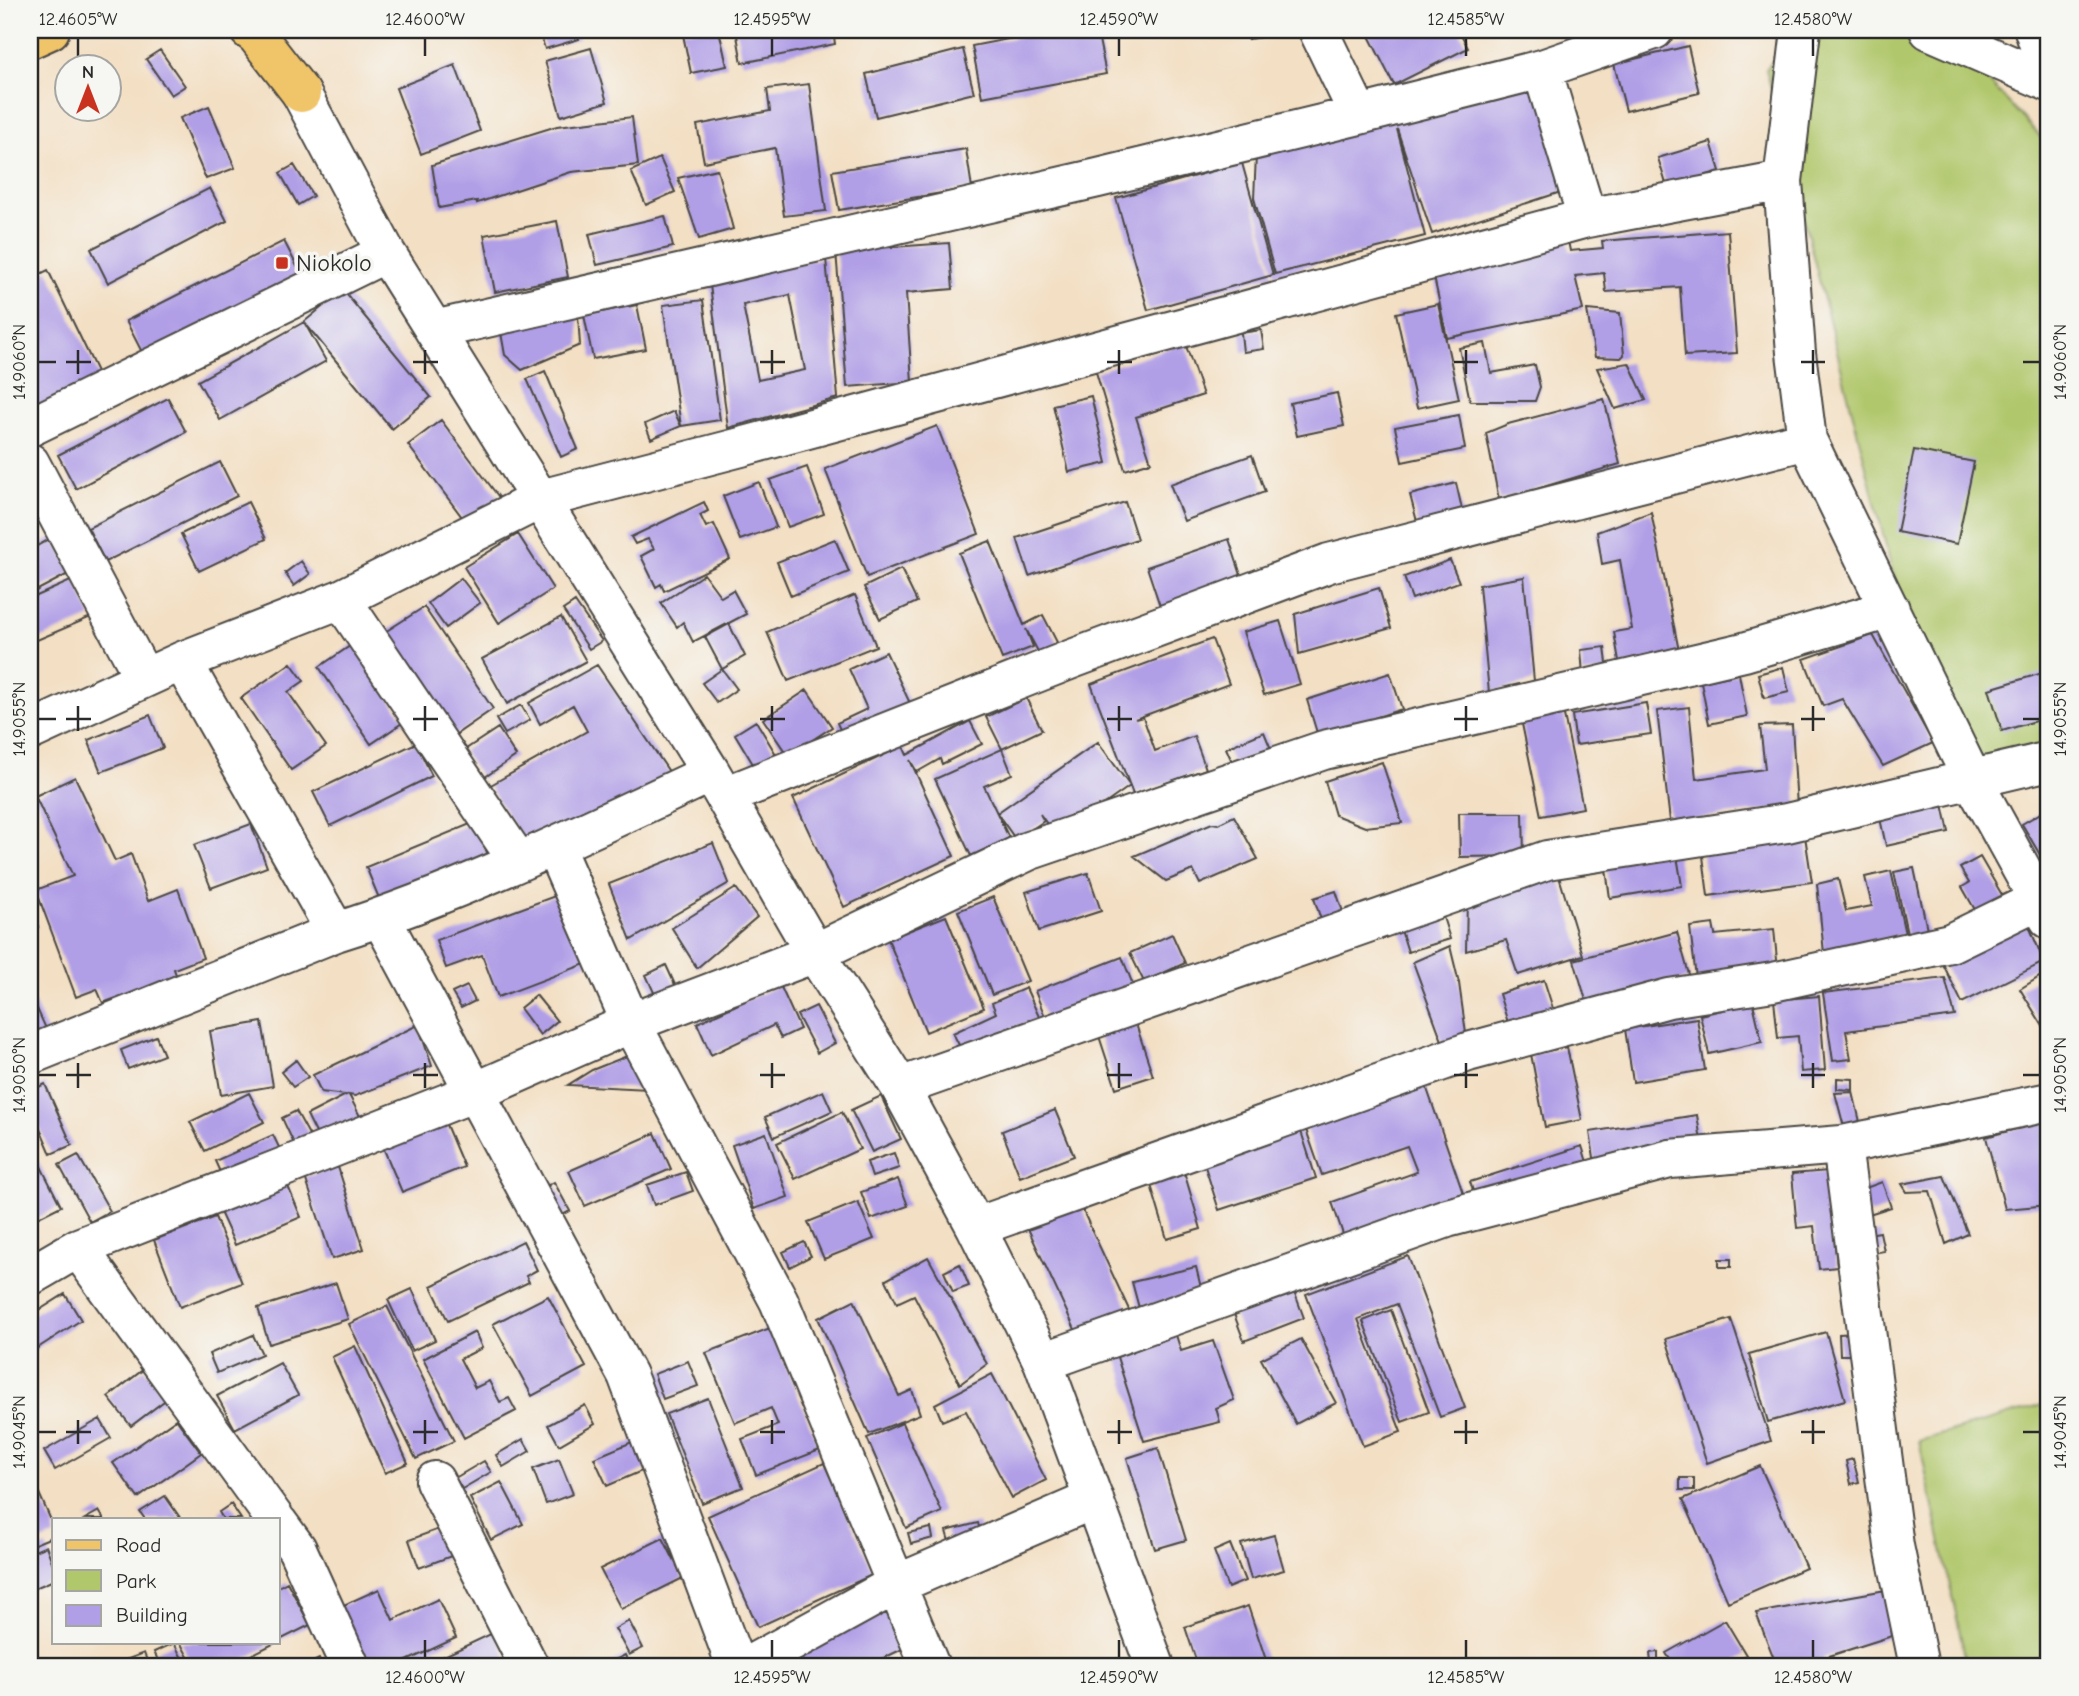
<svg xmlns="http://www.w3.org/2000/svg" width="2079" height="1696" font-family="'Comic Neue',sans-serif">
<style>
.green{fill:#b1c76c;stroke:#6e794c;stroke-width:2}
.building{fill:#b09ee6;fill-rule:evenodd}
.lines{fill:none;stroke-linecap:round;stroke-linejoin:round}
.minor-casing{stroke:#494642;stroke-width:42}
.major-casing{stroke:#494642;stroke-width:42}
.minor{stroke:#fff;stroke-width:38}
.major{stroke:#f0c469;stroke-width:38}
.ticks{fill:none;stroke:#2b2b2b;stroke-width:2.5}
.poi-dot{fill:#c8321e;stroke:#f6f6f2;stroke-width:2.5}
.labels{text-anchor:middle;stroke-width:7;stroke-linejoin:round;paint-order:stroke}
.poi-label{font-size:24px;fill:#2b2b2b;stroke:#f6f6f2;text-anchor:start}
.neatline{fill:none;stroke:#2b2b2b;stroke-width:2.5}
.ticks-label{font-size:18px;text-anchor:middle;fill:#2b2b2b}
</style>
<rect width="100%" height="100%" fill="#f6f6f2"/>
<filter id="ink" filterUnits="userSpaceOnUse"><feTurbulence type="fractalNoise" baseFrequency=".0143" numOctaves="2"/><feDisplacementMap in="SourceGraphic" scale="14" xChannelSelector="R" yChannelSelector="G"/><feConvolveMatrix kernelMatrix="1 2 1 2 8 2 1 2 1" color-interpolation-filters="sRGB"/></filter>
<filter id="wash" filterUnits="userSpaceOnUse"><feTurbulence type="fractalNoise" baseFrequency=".00686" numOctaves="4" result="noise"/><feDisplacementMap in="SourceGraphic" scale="28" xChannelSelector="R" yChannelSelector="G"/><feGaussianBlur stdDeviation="1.57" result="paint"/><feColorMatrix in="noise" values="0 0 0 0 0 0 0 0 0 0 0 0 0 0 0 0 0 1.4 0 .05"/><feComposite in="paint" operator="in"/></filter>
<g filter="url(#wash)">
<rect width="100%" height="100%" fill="#f3dfc3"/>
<path class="green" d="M1800 30H1941L2049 146V782L2034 786 1932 729 1766 69Z
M2049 1403V1666H1967L1919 1441Z"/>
<g id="blocks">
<path class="building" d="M539 30H576L579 39 545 49Z
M682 30H719L727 66 691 73Z
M736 30H833L835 44 742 63Z
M880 30H897V31L881 34Z
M1054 30H1097L1106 74 982 97 972 46Z
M1247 30H1268V36L1248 39Z
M1366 30H1459L1468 48 1394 85Z
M1688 46 1699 93 1626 111 1614 64Z
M591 48 607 102 561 116 545 61Z
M963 49 974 93 876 117 866 74Z
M160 50 185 86 171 95 146 59Z
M455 65 480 131 421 154 396 88Z
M1536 75 1573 188 1432 234 1397 129 1425 236 1275 274 1254 198 1256 156Z
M809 84 826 211 784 216 775 148 704 162 697 125 770 111 767 89Z
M209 106 235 168 206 179 180 118Z
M632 117 638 165 571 172 477 203V201L439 208 432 165 557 126Z
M1711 142 1720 171 1667 187 1658 158Z
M966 149 972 188 839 210 832 171Z
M660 158 675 192 646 205 631 171Z
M1242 163 1273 275 1148 310 1116 198Z
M294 165 313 196 298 205 280 173Z
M717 169 733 229 699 239 678 178Z
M210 188 227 221 108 283 91 249Z
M665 216 673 247 597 265 589 234Z
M557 221 568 277 495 292 484 235Z
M1728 231 1737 353 1685 356 1680 287 1606 292 1604 273 1575 276 1583 310 1447 338 1431 263 1567 236 1570 251 1603 248 1602 241Z
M284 241 303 278 145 358 126 321Z
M949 243 953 289 906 293 912 382 847 387 836 251Z
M826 258 838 398 728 428 709 277ZM790 295 805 370 758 380 743 305Z
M48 270 101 380 30 411V279Z
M343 290 431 397 392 429 304 322 326 361 220 420 198 381 304 322Z
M703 300 720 420 681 426 663 305Z
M577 301 580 345 522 370 505 355 500 327Z
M1438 304 1459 399 1417 408 1396 313Z
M637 305 646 349 593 359 584 315Z
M1587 310 1620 313 1624 355 1621 358 1595 357Z
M1261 330 1264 349 1243 352 1241 333Z
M1185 343 1203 395 1136 417 1151 462 1125 470 1096 372Z
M1485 343 1491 373 1535 365 1540 387 1535 401H1470L1459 348Z
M1629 363 1646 400 1615 409 1597 368Z
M545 371 578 449 561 457 527 379Z
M1337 393 1344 426 1297 436 1290 403Z
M1091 396 1107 463 1069 472 1053 405Z
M168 398 186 432 76 489 58 455Z
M1604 399 1620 464 1499 500 1486 433 1508 424Z
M674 411 681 426 651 439 645 424Z
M1459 415 1465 449 1402 462 1395 427Z
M441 420 501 500 468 525 408 445Z
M937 426 979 534 867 577 825 469Z
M1914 450 1974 462 1957 544 1897 532Z
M1252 455 1265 492 1184 521 1170 484Z
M220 462 237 496 105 562 88 528Z
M807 467 824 514 788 527 770 480Z
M759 482 776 527 740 540 723 496Z
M1456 483 1465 522 1420 533 1410 495Z
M248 502 266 539 199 571 181 534Z
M704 502 708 511 700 515 706 527 714 524 730 559 664 591 661 584 656 587 641 556 654 549 648 539 635 544 631 537Z
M1125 502 1137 539 1029 576 1017 538Z
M1651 512 1680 656 1620 667 1614 632 1632 629 1620 560 1602 564 1597 532Z
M518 534 553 589 499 623 464 567Z
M53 537 72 572 30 594V550Z
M835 539 849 572 791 596 777 562Z
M1229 539 1244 584 1162 612 1147 567Z
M990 541 1024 625 1043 615 1061 650 1042 659 1026 629 1033 647 1002 659 959 553Z
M1450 560 1459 582 1412 599 1404 577Z
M301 561 310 574 294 586 285 573Z
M901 569 917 602 880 619 864 587Z
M704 574 721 597 733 590 746 614 693 642 683 622 677 627 661 603Z
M1524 577 1534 681 1489 693 1479 585Z
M461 578 480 603 446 628 428 603Z
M75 579 91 617 30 643V599Z
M1379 588 1391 628 1299 654 1295 614Z
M855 595 876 646 788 681 767 632Z
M575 602 602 641 589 649 563 610Z
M424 607 493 709 455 735 385 632Z
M561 617 586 661 507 704 482 659Z
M1280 621 1300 684 1264 695 1243 632Z
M729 624 745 656 722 669 705 637Z
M1873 635 1933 743 1883 766 1842 699 1823 706 1804 659Z
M1212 639 1229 684 1135 719 1143 717 1155 751 1194 736 1206 769 1133 795 1130 786 1057 838 1040 814 1044 821 1016 840 997 813 1098 742 1130 786 1091 684Z
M353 644 405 721 371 744 319 667Z
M1605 647 1608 671 1583 674 1581 650Z
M886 652 915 714 847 745 837 723 867 709 849 669Z
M291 663 304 681 288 692 326 746 291 770 241 698Z
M597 665 674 779 527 846 489 786 587 731 573 705 540 724 529 703Z
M1783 667 1789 692 1764 698 1758 674Z
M722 669 737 689 717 703 702 683Z
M2049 671V717L2002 731 1989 689Z
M1390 673 1402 709 1318 736 1307 700Z
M1739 674 1747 716 1709 724 1701 682Z
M807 690 832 727 788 756 763 719Z
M1026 698 1042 730 1002 749 986 717Z
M1646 703 1651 734 1576 745 1572 715Z
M521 705 530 720 505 734 496 719Z
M1689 707 1696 779 1765 769 1760 726 1792 725 1797 807 1670 821 1657 711Z
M1563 710 1583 808 1541 816 1521 719Z
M150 715 163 748 101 772 88 740Z
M756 721 777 756 756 769 735 734Z
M970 721 982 744 942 764 940 759 917 772 910 760 954 856 844 907 793 798 903 746 907 755Z
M498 728 516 756 482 779 463 751Z
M1264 732 1271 749 1233 764 1226 748Z
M416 743 432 776 330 826 313 792Z
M1002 749 1012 774 984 786 1009 838 971 856 935 779Z
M1382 762 1402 823 1365 827 1335 815 1325 781Z
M75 777 115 861 131 854 148 901 178 889 203 958 174 969 181 989 121 1011 116 998 103 1003 97 989 76 997 36 890 73 876 35 796Z
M1943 804 1949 832 1886 846 1880 818Z
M2049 808V870L2022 824Z
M1459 813H1523L1524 856 1460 857Z
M1234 816 1258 859 1200 884 1193 870 1166 881 1134 856 1212 823 1218 824Z
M475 822 489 858 381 903 366 867Z
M251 824 267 867 211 888 194 845Z
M1805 836 1812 882 1708 896 1702 848Z
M713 843 729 883 631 940 609 884Z
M1676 850 1682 886 1610 898 1605 862Z
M1980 857 2005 900 1978 915 1962 887 1969 883 1960 868Z
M1914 868 1928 934 1908 938 1894 872Z
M1557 870 1583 955 1518 975 1506 940 1466 951 1467 897Z
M1891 871 1905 934 1824 953 1817 884 1838 879 1846 911 1872 906 1865 877Z
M1088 873 1101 911 1039 931 1026 892Z
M736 888 757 917 697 968 672 928Z
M1336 891 1343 912 1321 920 1314 898Z
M563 893 588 963 498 997 482 955 446 968 436 940Z
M993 897 1028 981 992 995 958 911Z
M30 904 38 927 30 930Z
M1442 914 1450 939 1408 952 1400 927Z
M946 916 984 1008 926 1032 888 939Z
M1713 924 1715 935 1774 929 1778 970 1696 978 1690 927Z
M2029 926 2044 962 1962 1003 1942 962Z
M1677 932 1690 978 1588 1007 1574 960Z
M1172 934 1185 963 1144 982 1130 953Z
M1450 946 1459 983 1467 1041 1445 1049 1413 962Z
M1122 957 1133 985 1046 1019 1035 991Z
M666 965 681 998 661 1008 646 975Z
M2049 971V1036L2020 989Z
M1945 978 1955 1016 1846 1031 1851 1059 1833 1061 1823 993Z
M1544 980 1555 1015 1510 1029 1499 994Z
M780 985 800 1029 781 1038 774 1025 711 1055 697 1023Z
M467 986 475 1001 461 1008 452 993Z
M1026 988 1040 1019 960 1047 953 1033 996 1013 992 1003Z
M30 993 51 1040 30 1050Z
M536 995 557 1021 540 1035 520 1008Z
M1819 996 1825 1070 1801 1072 1798 1036 1778 1038 1774 1000Z
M1753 1003 1762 1042 1709 1054 1700 1015Z
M816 1006 835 1043 817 1053 797 1015Z
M1697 1018 1705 1070 1633 1082 1625 1029Z
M1135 1021 1153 1076 1116 1088 1098 1033Z
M262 1022 273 1086 221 1095 210 1031Z
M418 1025 432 1066 355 1096 349 1095 362 1120 320 1141 307 1115 346 1095 321 1092 313 1075Z
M156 1036 164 1055 128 1069 121 1050Z
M1567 1047 1582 1120 1545 1127 1531 1054Z
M637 1052 648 1089 568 1085 592 1070Z
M296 1060 308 1077 293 1087 281 1072Z
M1837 1078 1853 1079V1090L1837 1089Z
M1424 1080 1465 1199 1345 1240 1332 1202 1417 1172 1407 1146 1322 1175 1303 1121Z
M45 1084 72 1145 51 1154 30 1105V1091Z
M823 1091 832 1111 774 1137 765 1117Z
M1853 1092 1860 1122 1844 1127 1835 1093Z
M249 1093 264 1122 205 1151 190 1122Z
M881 1096 901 1139 872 1152 851 1110Z
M1055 1110 1074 1156 1020 1177 1002 1131Z
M296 1111 312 1140 296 1148 282 1118Z
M842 1112 860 1149 795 1179 777 1143Z
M1697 1115 1702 1147 1595 1164 1590 1132Z
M444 1120 464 1167 402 1192 382 1145Z
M2049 1120V1205L2005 1209 1986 1137Z
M1298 1122 1316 1178 1219 1210 1201 1154Z
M655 1133 671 1169 585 1206 569 1171Z
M766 1133 788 1197 754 1209 732 1145Z
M273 1135 286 1162 227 1188 215 1161Z
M1582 1146 1590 1172 1479 1208 1470 1182Z
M33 1151 61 1206 35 1219 30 1209V1152Z
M894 1153 899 1168 872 1177 867 1162Z
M78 1155 110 1211 90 1222 59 1165Z
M1182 1165 1201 1229 1167 1239 1148 1175Z
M338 1167 364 1249 332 1259 305 1177Z
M1828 1171 1837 1267 1819 1269 1814 1226 1797 1228 1792 1174Z
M686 1172 693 1191 654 1205 647 1185Z
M1944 1176 1968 1234 1946 1244 1930 1191 1907 1192 1902 1184Z
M898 1179 908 1206 871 1219 861 1192Z
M554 1182 570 1211 559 1217 543 1188Z
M1882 1182 1891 1207 1869 1214 1860 1190Z
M287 1184 301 1217 235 1245 220 1212Z
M1076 1196 1131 1314 1079 1338 1024 1220Z
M858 1202 874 1239 824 1259 808 1222Z
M215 1217 242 1283 180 1307 154 1240Z
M1880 1232 1884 1251 1867 1254 1863 1235Z
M523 1241 537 1270 526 1276 529 1282 448 1321 431 1286Z
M804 1242 811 1256 790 1267 783 1252Z
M1408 1256 1465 1408 1440 1417 1397 1304 1358 1319 1401 1432 1363 1446 1306 1294Z
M928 1257 987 1364 960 1384 914 1295 897 1303 886 1280Z
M1719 1259H1731V1267H1719Z
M960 1264 969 1286 953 1292 944 1272Z
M1196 1267 1202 1292 1139 1308 1132 1282Z
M336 1283 348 1319 269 1344 258 1308Z
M412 1289 435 1340 412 1351 388 1300Z
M1294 1291 1304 1318 1244 1341 1234 1314Z
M65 1294 81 1320 30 1353V1316Z
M548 1296 586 1367 532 1396 493 1324Z
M854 1300 899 1396 912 1390 920 1414 869 1434 818 1318Z
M387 1306 454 1441 416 1459 349 1324Z
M1391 1310 1429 1412 1402 1422 1363 1321Z
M1731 1319 1771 1441 1707 1463 1666 1339Z
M770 1328 820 1450 756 1475 742 1439 778 1425 771 1408 735 1423 706 1353Z
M475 1332 482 1348 460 1359 475 1388 489 1381 500 1402 509 1398 516 1411 464 1438 423 1359Z
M1826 1332 1845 1400 1768 1422 1749 1354Z
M1857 1333 1858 1355H1840L1839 1334Z
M253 1335 262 1354 217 1373 209 1354Z
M1176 1335 1181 1351 1213 1341 1234 1400 1216 1408 1220 1422 1144 1441 1117 1357Z
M1301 1339 1336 1403 1296 1424 1261 1359Z
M355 1346 408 1463 385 1473 332 1357Z
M688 1361 698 1386 663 1399 654 1374Z
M280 1363 298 1395 235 1429 217 1396Z
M144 1369 168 1398 131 1426 108 1397Z
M992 1374 1046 1480 1012 1498 966 1411 942 1421 935 1404Z
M708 1398 743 1487 702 1503 666 1414Z
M585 1405 595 1424 559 1445 548 1425Z
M100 1419 111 1438 55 1470 44 1451Z
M176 1419 201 1453 138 1498 113 1463Z
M902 1423 942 1512 906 1528 867 1438Z
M523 1439 530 1451 503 1467 496 1455Z
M639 1439 651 1467 607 1486 594 1458Z
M1158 1448 1186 1540 1155 1549 1127 1458Z
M559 1459 573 1494 546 1504 533 1469Z
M1853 1459 1859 1482 1851 1484 1846 1461Z
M484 1461 491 1472 462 1489 455 1478Z
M824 1463 874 1574 758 1627 708 1516Z
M1760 1466 1806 1568 1728 1602 1683 1499Z
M1680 1478H1694V1490H1680Z
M34 1482 54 1527V1536L30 1546V1484Z
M501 1482 523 1524 491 1540 470 1498Z
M165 1496 181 1519H145L140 1512Z
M231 1504 241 1519H223L219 1512Z
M99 1511 104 1519H85Z
M455 1523 465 1551 419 1568 409 1540Z
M978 1523 983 1541 951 1548 946 1531Z
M931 1528 933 1538 911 1544 908 1533Z
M1274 1535 1284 1570 1251 1579 1241 1544Z
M663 1538 683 1578 621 1609 600 1569Z
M1230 1544 1245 1581 1228 1588 1214 1551Z
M46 1546 54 1567V1580L30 1590V1553Z
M287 1582 310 1625 278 1641V1587Z
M379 1589 393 1620 438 1599 456 1638 396 1666H365L337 1608Z
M1886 1590 1892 1636 1823 1658 1826 1666H1777L1756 1613Z
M1248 1606 1268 1666H1198L1185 1627Z
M893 1608 911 1645 867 1666H794L790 1656Z
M1725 1620 1746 1655 1727 1666H1674L1666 1653Z
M629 1621 643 1648 629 1655 615 1629Z
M495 1632 511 1666H423Z
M180 1642H277L229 1666H193Z
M174 1643 186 1666H161L154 1652Z
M1658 1652V1662L1651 1663 1650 1653Z
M144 1653 149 1666H110Z
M625 1655 630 1666H604Z
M319 1659 323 1666H305Z"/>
</g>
</g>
<g filter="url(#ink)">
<use href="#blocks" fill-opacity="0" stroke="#494642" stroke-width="2"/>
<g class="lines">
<g class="minor-casing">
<path id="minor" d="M1318 30 1359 115
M1801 30 1783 181 1796 353 1807 440 1973 781 2049 919
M1929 30 2049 82
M2034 30 2049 75
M1542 69 1587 218
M301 93 386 253 711 773 815 953 900 1087 976 1227 1043 1362 1155 1666
M434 330 1098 178 1359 115 1542 69 1654 30
M30 427 386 253
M30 463 144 678
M341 599 518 861
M182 661 336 932
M30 731 182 661 341 599 541 499 745 446 1587 218 1783 181
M725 796 1072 659 1329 563 1807 440
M554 846 631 1023 779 1301 930 1666
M381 918 627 1375 736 1666
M30 1055 336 932C465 891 589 830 711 773
M900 1087 1547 860 1787 823 2049 761
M1842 1145 1894 1546 1919 1666
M976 1227 1468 1052 1669 998 1773 982 1950 943 2038 900
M78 1248 275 1519
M30 1276 78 1248 475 1092 631 1023 815 953 1028 851 1324 750 1744 652 1890 609
M1043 1362 1447 1218 1670 1159 1842 1145 2049 1102
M435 1481 529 1666
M278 1523 297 1549 350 1666
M748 1666 895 1585 1094 1499"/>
</g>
<g class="major-casing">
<path id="major" d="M249 30 256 35 301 93
M30 39 50 30"/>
</g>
<use href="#minor" class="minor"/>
<use href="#major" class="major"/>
</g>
</g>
<path class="ticks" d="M78 38V56M425 38V56M772 38V56M1119 38V56M1466 38V56M1813 38V56M78 350V374M425 350V374M772 350V374M1119 350V374M1466 350V374M1813 350V374M38 362H56M66 362H91M413 362H438M760 362H785M1107 362H1132M1454 362H1478M1801 362H1825M2023 362H2040M78 706V731M425 706V731M772 706V731M1119 706V731M1466 706V731M1813 706V731M38 719H56M66 719H91M413 719H438M760 719H785M1107 719H1132M1454 719H1478M1801 719H1825M2023 719H2040M78 1063V1088M425 1063V1088M772 1063V1088M1119 1063V1088M1466 1063V1088M1813 1063V1088M38 1075H56M66 1075H91M413 1075H438M760 1075H785M1107 1075H1132M1454 1075H1478M1801 1075H1825M2023 1075H2040M78 1420V1444M425 1420V1444M772 1420V1444M1119 1420V1444M1466 1420V1444M1813 1420V1444M38 1432H56M66 1432H91M413 1432H438M760 1432H785M1107 1432H1132M1454 1432H1478M1801 1432H1825M2023 1432H2040M425 1640V1658M772 1640V1658M1119 1640V1658M1466 1640V1658M1813 1640V1658"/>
<rect class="poi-dot" x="275" y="256" width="14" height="14" rx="3.5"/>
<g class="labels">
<g class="poi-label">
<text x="296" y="271">Niokolo</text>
</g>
</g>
<rect width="2079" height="1696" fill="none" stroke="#f6f6f2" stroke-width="77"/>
<rect x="52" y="1518" width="228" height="126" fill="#f6f6f2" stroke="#a5a5a2" stroke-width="2"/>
<rect x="66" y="1540" width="35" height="10" fill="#f0c469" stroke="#a5a5a2" stroke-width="2"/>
<text x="116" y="1552" font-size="21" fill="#2b2b2b">Road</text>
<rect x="66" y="1570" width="35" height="21" fill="#b1c76c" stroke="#a5a5a2" stroke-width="2"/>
<text x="116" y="1588" font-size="21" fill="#2b2b2b">Park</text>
<rect x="66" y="1605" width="35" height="21" fill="#b09ee6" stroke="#a5a5a2" stroke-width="2"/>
<text x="116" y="1622" font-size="21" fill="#2b2b2b">Building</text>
<g transform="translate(88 88)"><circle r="33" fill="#f6f6f2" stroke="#a5a5a2" stroke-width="2"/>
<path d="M0-5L12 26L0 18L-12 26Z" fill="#c8321e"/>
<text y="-10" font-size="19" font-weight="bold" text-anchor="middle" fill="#2b2b2b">N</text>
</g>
<rect x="38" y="38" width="2002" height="1620" class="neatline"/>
<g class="ticks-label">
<text x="78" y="25">12.4605°W</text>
<text x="425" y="25">12.4600°W</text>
<text x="772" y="25">12.4595°W</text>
<text x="1119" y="25">12.4590°W</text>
<text x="1466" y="25">12.4585°W</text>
<text x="1813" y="25">12.4580°W</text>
<text transform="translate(19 362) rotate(-90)" y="6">14.9060°N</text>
<text transform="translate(2060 362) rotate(-90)" y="6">14.9060°N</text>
<text transform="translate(19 719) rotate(-90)" y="6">14.9055°N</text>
<text transform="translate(2060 719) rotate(-90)" y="6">14.9055°N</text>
<text transform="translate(19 1075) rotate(-90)" y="6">14.9050°N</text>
<text transform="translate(2060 1075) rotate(-90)" y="6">14.9050°N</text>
<text transform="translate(19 1432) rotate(-90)" y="6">14.9045°N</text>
<text transform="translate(2060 1432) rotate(-90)" y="6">14.9045°N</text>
<text x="425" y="1683">12.4600°W</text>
<text x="772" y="1683">12.4595°W</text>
<text x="1119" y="1683">12.4590°W</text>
<text x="1466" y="1683">12.4585°W</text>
<text x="1813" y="1683">12.4580°W</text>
</g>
</svg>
